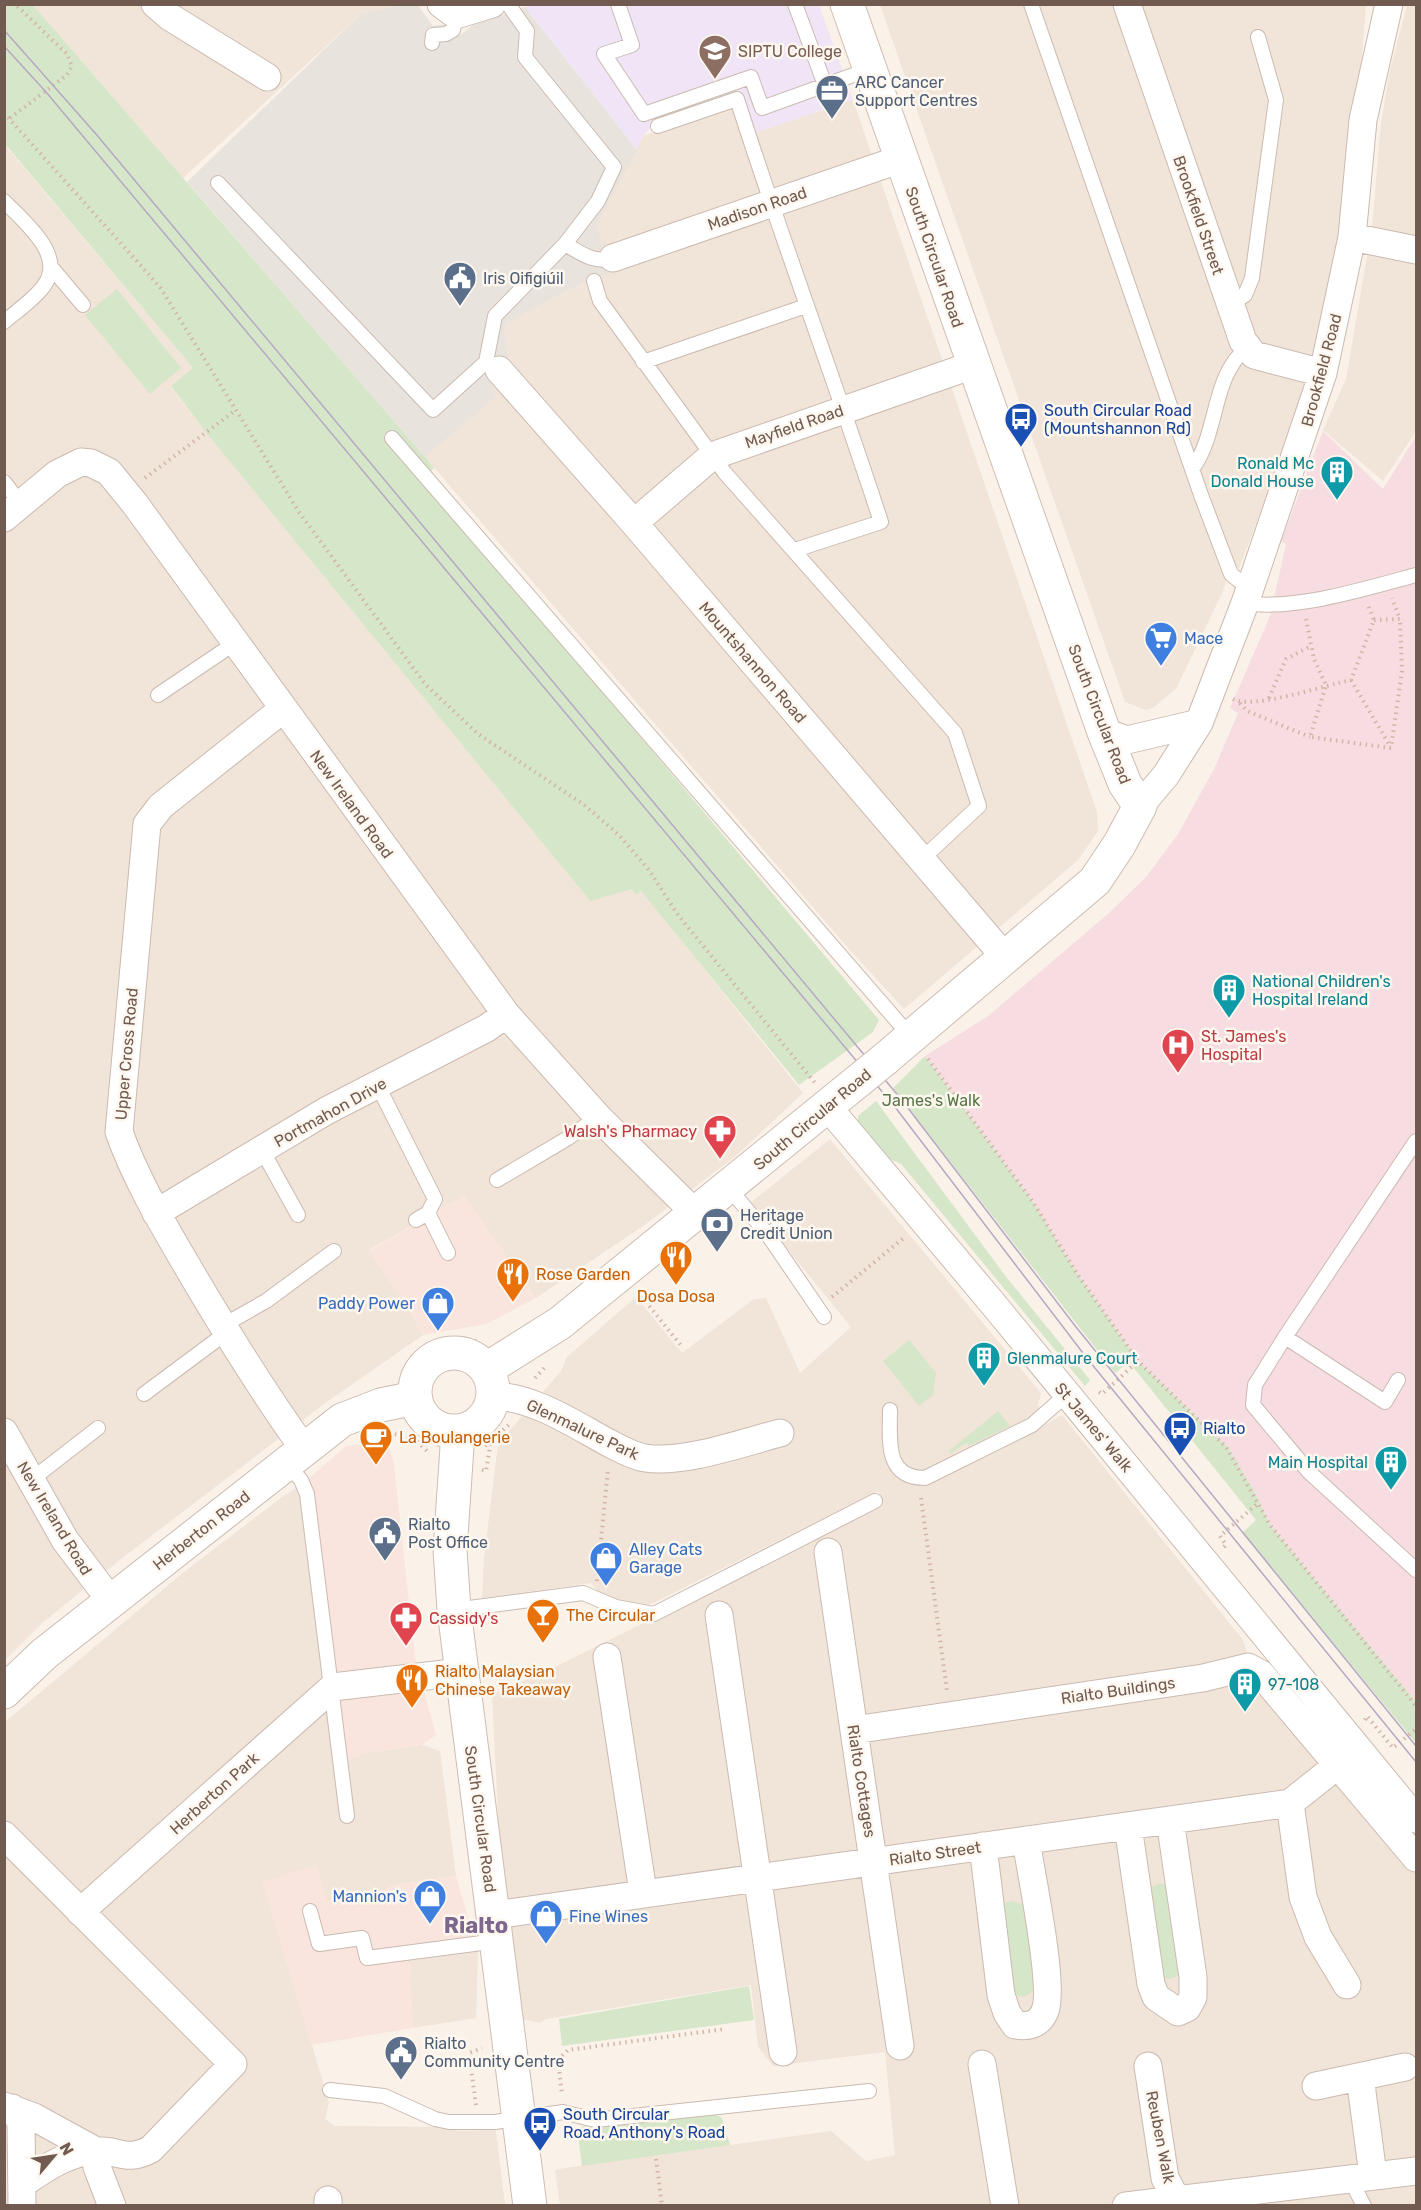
<svg xmlns="http://www.w3.org/2000/svg" width="1421" height="2210" font-family="Rubik,sans-serif">
<style>
.residential{fill:#f1e4d8}
.commercial{fill:#f9e5de}
.industrial{fill:#e9e3de}
.education{fill:#efe5f6}
.medical{fill:#f7dde1}
.green{fill:#d6e6c9}
.lines{fill:none;stroke-linecap:round;stroke-linejoin:round}
.service-casing{stroke:#cbbab0;stroke-width:16}
.minor-casing{stroke:#cbbab0;stroke-width:29}
.tertiary-casing{stroke:#cbbab0;stroke-width:35}
.secondary-casing{stroke:#cfbcb1;stroke-width:35}
.path{stroke:#d1b5a7;stroke-width:4;stroke-dasharray:1.5 4.5;stroke-linecap:butt}
.service{stroke:#fff;stroke-width:14}
.minor{stroke:#fff;stroke-width:27}
.tertiary{stroke:#fff;stroke-width:33}
.secondary{stroke:#fff;stroke-width:33}
.tram{stroke:#b5a8c3;stroke-width:1.5}
.secondary-bridge-casing{stroke:#cfbcb1;stroke-width:35;stroke-linecap:butt}
.secondary-bridge{stroke:#fff;stroke-width:33}
.labels{text-anchor:middle;stroke-width:5;stroke-linejoin:round;paint-order:stroke}
.education-label{font-size:16px;fill:#785e54;stroke:#fdf7ef;text-anchor:start}
.service-label{font-size:16px;fill:#4e5e75;stroke:#fdf7ef;text-anchor:start}
.street-label{font-size:16px;fill:#715a4f;stroke:#fdf7ef}
.transit-label{font-size:16px;fill:#164399;stroke:#fdf7ef;text-anchor:start}
.culture-label{font-size:16px;fill:#0d838f;stroke:#fdf7ef;text-anchor:start}
.shop-label{font-size:16px;fill:#366cbe;stroke:#fdf7ef;text-anchor:start}
.health-label{font-size:16px;fill:#be3a42;stroke:#fdf7ef;text-anchor:start}
.park-label{font-size:16px;fill:#587649;stroke:#fdf7ef}
.food-label{font-size:16px;fill:#c56008;stroke:#fdf7ef;text-anchor:start}
.district-label{font-size:22px;font-weight:bold;fill:#7e678d;stroke:#fdf7ef}
</style>
<rect width="100%" height="100%" fill="#faf2e9"/>
<path class="residential" d="M33 5H399L361 14 183 178Z
M880 5H1366L1348 229 1323 352 1239 568 1231 565 1223 591 1176 689 1154 707 1146 710 1125 702Z
M1407 5H1416V431L1383 481 1323 430 1346 379 1372 227 1381 123 1390 70Z
M853 100 1097 812 1098 831 1078 860 904 1009 849 949 425 457 494 397 490 380 509 360 504 332 508 322 588 280 603 253 597 224 643 136 733 105 754 133Z
M4 144 193 368 171 387 208 435 589 900 632 889 641 890 803 1093 737 1155 646 1224 536 1298 464 1196 369 1250 403 1300 423 1335 324 1404 121 1559 41 1624 5 1660Z
M830 1139 1041 1393 1038 1405 1050 1420 937 1479 998 1451 1062 1415 1243 1640 1248 1655 1416 1848V2205H560L555 2170 565 2168 831 2131 866 2161 895 2155 885 2052 773 2066 758 2047 751 1985 546 2019 540 2023 523 2019 502 1893 492 1694 551 1669 883 1504 878 1491 647 1606 602 1596 591 1583 482 1598 484 1558 498 1444 561 1371 567 1357 636 1297 682 1353 754 1299 766 1298 800 1373 851 1327 750 1203Z
M300 1486 335 1764 366 1753 422 1745 440 1751 456 1876 394 1885 362 1900H327L290 1970 329 2103 325 2119 335 2126 444 2127 459 2131 496 2130 505 2205 5 2206V1722L184 1572 282 1497Z
M478 1951 476 2018 413 2028 409 1961Z"/>
<path class="commercial" d="M464 1196 536 1298 487 1324 423 1335 403 1300 369 1251Z
M384 1442 389 1448 394 1464 415 1657 436 1735 422 1745 366 1753 335 1764 300 1486 346 1446Z
M316 1865 327 1900H362L394 1885 456 1876 478 1951 409 1961 413 2028 311 2045 262 1882Z"/>
<path class="industrial" d="M399 5H418L433 26 447 24 459 36 473 25 525 7 637 150 597 224 608 274 588 280 508 322 504 332 509 360 490 380 495 397 425 457 187 182 361 14Z"/>
<path class="education" d="M532 4 819 5 853 100 754 133 742 94 654 124 643 136 637 150 525 7Z"/>
<path class="medical" d="M1323 431 1383 489 1416 436V1702L1270 1525 1255 1492 1228 1447 1138 1361 1078 1275 1033 1202 925 1056 988 1016 1109 913 1146 877 1178 834 1214 769 1238 713 1230 708 1270 616 1286 544 1281 541Z"/>
<path class="green" d="M4 5H33L425 457 434 468 423 479 879 1020 873 1032 799 1085 641 891 636 895 632 889 590 901 208 435 171 386 193 368 5 144Z
M117 289 181 368 150 394 85 315Z
M925 1056 1033 1202 1078 1275 1138 1361 1228 1447 1255 1492 1270 1525 1416 1702V1743L1242 1533 1256 1520 1129 1362 1115 1373 893 1088Z
M876 1101 1007 1278 1090 1380 1085 1386 901 1164 887 1158 858 1125V1116Z
M909 1340 936 1373 933 1395 919 1406 883 1361Z
M998 1411 1010 1426 969 1446 966 1443 950 1454 949 1451Z
M1160 1883 1170 1886 1180 1975 1169 1979 1161 1977 1149 1888Z
M1011 1901 1022 1904 1027 1910 1035 1990 1024 1997 1013 1995 1003 1904Z
M749 1986 754 2020 562 2046 559 2019Z
M711 2112 722 2118 730 2145 582 2166 577 2127Z"/>
<g class="lines">
<g class="service-casing">
<path id="service" d="M618 4 632 45 604 54 644 114 751 77 762 108 870 69
M795 4 825 85
M1031 4 1201 495 1231 574 1249 589
M432 43 433 35 446 34 453 30 456 15
M658 126 737 99C782 241 835 380 881 522L795 550
M218 183 433 410 486 362 495 316 565 244 598 201 614 167 525 57 527 31 508 4
M4 201C24 222 68 256 43 287 33 300 17 311 4 322
M565 244C581 253 594 264 613 258
M51 267 83 305
M594 281 600 301 725 473 955 733 979 806 922 859
M1230 305 1245 295 1252 278 1276 100 1258 37
M643 362 806 306
M392 438 911 1037
M1192 469C1219 434 1211 376 1247 348
M4 482 21 504
M1245 603C1294 611 1368 588 1416 575
M158 695 235 643
M378 1086 435 1199 428 1213 416 1220
M262 1150 298 1215
M497 1180 568 1138 598 1117
M729 1188 768 1235 824 1317
M428 1213 448 1253
M768 1235 789 1219
M222 1326 266 1301 334 1251
M1285 1337 1416 1141
M1398 1380 1385 1402 1285 1337 1255 1385 1253 1405 1309 1472 1416 1570
M144 1394 226 1333
M890 1410C890 1440 884 1478 925 1478L1032 1425 1066 1395
M287 1464 301 1480 307 1494 347 1816
M31 1480 98 1428
M454 1610 583 1593 616 1607 654 1614 875 1501
M310 1911 319 1944 362 1938 367 1958 497 1941
M330 2090 384 2096 435 2119 449 2122H495L563 2112 595 2120 869 2091
M1349 2177 1364 2206"/>
</g>
<g class="minor-casing">
<path id="minor" d="M155 4 170 17 267 77
M441 4 456 15 492 4
M1127 4 1243 341 1254 355 1323 373
M1352 237 1416 250
M613 258 901 159
M499 370 634 523 1004 956
M4 518 57 474 81 462 91 463 109 472 135 504 506 1014 598 1117 696 1214
M634 523 712 456 973 365
M283 709 161 806 147 824 119 1132C137 1182 164 1226 190 1271 226 1332 263 1392 304 1449
M1104 732 1127 740 1199 723
M1140 806 1166 775 1199 723 1245 603 1323 373 1352 237 1363 120 1389 4
M827 1106 994 1305 1416 1819
M156 1213 326 1111 487 1028 506 1014
M493 1396C534 1397 572 1423 607 1442 619 1448 632 1456 645 1458 684 1464 741 1443 780 1433
M4 1432 65 1540 111 1601
M828 1552 900 2046
M719 1615 783 2052
M607 1657 643 1892
M854 1730 1203 1678 1248 1667 1261 1674 1416 1858
M1290 1803 1303 1897 1318 1937 1347 1985
M1128 1826 1151 1984 1156 1997 1178 2012 1187 2008 1193 1997V1977L1170 1820
M4 1835 233 2064 151 2149C126 2163 119 2149 95 2151 68 2152 44 2169 22 2184
M983 1846 1001 1995 1007 2013 1015 2025C1028 2027 1039 2025 1045 2011 1055 1986 1031 1874 1026 1840
M80 1912 333 1687 461 1672
M494 1915 1290 1803 1358 1749
M982 2064 1005 2206
M1148 2066 1165 2178 1180 2206
M1360 2077 1373 2175
M1316 2086 1405 2067
M4 2106 34 2117 96 2151
M12 2108 21 2122 22 2206
M96 2151 97 2167 112 2206
M328 2200V2206
M1126 2206 1416 2171"/>
</g>
<g class="tertiary-casing">
<path id="tertiary" d="M4 1692 44 1654 342 1420 381 1405 415 1398"/>
</g>
<g class="secondary-casing">
<path id="secondary" d="M847 4 1104 732 1125 784 1140 806 1119 845 1095 881 885 1059
M415 1392a39 39 0 1 1 78 0a39 39 0 1 1-78 0Z
M487 1369 560 1323 858 1081
M458 1432 450 1550 454 1610 530 2206"/>
</g>
<path class="path" d="M4 113 160 287 299 512 425 684 478 734 583 804 619 835 649 870 678 915 815 1083
M10 118 67 75 72 66 67 54 15 4
M145 478 236 410
M1306 619 1314 659 1326 685 1310 737 1391 748 1402 671 1400 619
M1374 620 1400 619 1392 598
M1351 680 1390 746
M1269 698 1286 659 1311 646
M1233 699C1252 710 1326 685 1351 680L1374 620 1368 605
M1240 703 1247 711 1310 737
M928 1059 1033 1202 1078 1275 1138 1361 1226 1447 1270 1525 1416 1706
M638 1292 683 1348
M832 1297 905 1237
M403 1372C427 1348 441 1330 478 1342
M535 1378 546 1366
M1099 1392 1102 1394 1138 1361
M389 1433 414 1438 429 1453
M485 1446 511 1423
M482 1470 486 1471 491 1441
M921 1498 947 1691
M1224 1547 1226 1545 1220 1536 1257 1504
M597 1581 608 1469
M1365 1720 1367 1716 1393 1748 1416 1729
M558 2060 562 2095
M540 2062 558 2060 568 2050 725 2029
M476 2105 469 2053 482 2048
M656 2159 662 2206"/>
<use href="#service" class="service"/>
<use href="#minor" class="minor"/>
<use href="#tertiary" class="tertiary"/>
<use href="#secondary" class="secondary"/>
<path class="tram" d="M4 30 96 134 901 1099 1076 1327 1416 1746
M4 46 46 92 895 1107 1086 1357 1416 1762"/>
<g class="secondary-bridge-casing">
<path id="secondary-bridge" d="M858 1081 885 1059"/>
</g>
<use href="#secondary-bridge" class="secondary-bridge"/>
</g>
<defs>
<g id="university-pin" transform="scale(1.725)"><path d="M0 17L-7.5 6A9.5 9.5 0 1 1 7.5 6Z" fill="#8d6e63" stroke="#fdf7ef"/><path d="M0-5L7-2L0 1L-7-2ZM-4 1L0 2.5L4 1V4Q0 6-4 4Z" fill="#fff"/></g>
<g id="office-pin" transform="scale(1.725)"><path d="M0 17L-7.5 6A9.5 9.5 0 1 1 7.5 6Z" fill="#5c6f8a" stroke="#fdf7ef"/><path d="M-6-3h4V-5.5h4V-3h4V5H-6ZM-1-4.5V-3h2v-1.5ZM-6 0V1H6V0Z" fill="#fff"/></g>
<g id="civic-pin" transform="scale(1.725)"><path d="M0 17L-7.5 6A9.5 9.5 0 1 1 7.5 6Z" fill="#5c6f8a" stroke="#fdf7ef"/><path d="M-.6-6.5H3V-4.5H.6V-3L4-1V1h2V6H-6V1h2V-1L-.6-3ZM-1.2 2.5V6h2.4V2.5Z" fill="#fff"/></g>
<g id="bus-pin" transform="scale(1.725)"><path d="M0 17L-7.5 6A9.5 9.5 0 1 1 7.5 6Z" fill="#1a4fb4" stroke="#fdf7ef"/><path d="M-5-6H5V4H4V6H2V4H-2V6H-4V4H-5ZM-3.5-4V0h7V-4ZM-3.5 1.2v1.5H-2V1.2ZM2 1.2v1.5H3.5V1.2Z" fill="#fff"/></g>
<g id="building-pin" transform="scale(1.725)"><path d="M0 17L-7.5 6A9.5 9.5 0 1 1 7.5 6Z" fill="#0f9aa8" stroke="#fdf7ef"/><path d="M-4-6H4V6H1V3H-1V6H-4ZM-2.5-4.3h1.7v1.8h-1.7ZM.8-4.3h1.7v1.8H.8ZM-2.5-1h1.7V.8h-1.7ZM.8-1h1.7V.8H.8Z" fill="#fff"/></g>
<g id="supermarket-pin" transform="scale(1.725)"><path d="M0 17L-7.5 6A9.5 9.5 0 1 1 7.5 6Z" fill="#3f7fe0" stroke="#fdf7ef"/><path d="M-6-5.5h2.5l.6 2H6L4.5 2H-2.5L-4.4-4H-6ZM-1.5 3.2a1.3 1.3 0 1 0 .1 0ZM3 3.2a1.3 1.3 0 1 0 .1 0Z" fill="#fff"/></g>
<g id="hospital-pin" transform="scale(1.725)"><path d="M0 17L-7.5 6A9.5 9.5 0 1 1 7.5 6Z" fill="#e0444e" stroke="#fdf7ef"/><path d="M-5-5h3v3.5h4V-5h3V5h-3V1.5h-4V5h-3Z" fill="#fff"/></g>
<g id="pharmacy-pin" transform="scale(1.725)"><path d="M0 17L-7.5 6A9.5 9.5 0 1 1 7.5 6Z" fill="#e0444e" stroke="#fdf7ef"/><path d="M-2-6h4v4h4v4h-4v4h-4v-4h-4v-4h4Z" fill="#fff"/></g>
<g id="bank-pin" transform="scale(1.725)"><path d="M0 17L-7.5 6A9.5 9.5 0 1 1 7.5 6Z" fill="#5c6f8a" stroke="#fdf7ef"/><path d="M-6-4H6V4H-6ZM0-2.3a2.3 2.3 0 1 0 0 4.6a2.3 2.3 0 1 0 0-4.6Z" fill="#fff"/></g>
<g id="restaurant-pin" transform="scale(1.725)"><path d="M0 17L-7.5 6A9.5 9.5 0 1 1 7.5 6Z" fill="#e8710a" stroke="#fdf7ef"/><path d="M-5-6h1v4h1v-4h1v4h1v-4h1v5L-1.5 .5V6h-2V.5L-5-1ZM5-6V6H3V1.5H1.5Q1.5-4 5-6Z" fill="#fff"/></g>
<g id="shop-pin" transform="scale(1.725)"><path d="M0 17L-7.5 6A9.5 9.5 0 1 1 7.5 6Z" fill="#3f7fe0" stroke="#fdf7ef"/><path d="M-5-2.5h2.3a2.7 3.5 0 0 1 5.4 0H5L5.5 6h-11ZM-1.5-2.5h3a1.5 2.3 0 0 0-3 0Z" fill="#fff"/></g>
<g id="cafe-pin" transform="scale(1.725)"><path d="M0 17L-7.5 6A9.5 9.5 0 1 1 7.5 6Z" fill="#e8710a" stroke="#fdf7ef"/><path d="M-5.5-4.5H6V0H3Q3 3.5 0 3.5H-2.5Q-5.5 3.5-5.5 0ZM3-3.2v2h1.7v-2ZM-6 4.5H4V6H-6Z" fill="#fff"/></g>
<g id="bar-pin" transform="scale(1.725)"><path d="M0 17L-7.5 6A9.5 9.5 0 1 1 7.5 6Z" fill="#e8710a" stroke="#fdf7ef"/><path d="M-6-5H6L.8 .8V4.5H3.5V6h-7V4.5H-.8V.8Z" fill="#fff"/></g>
</defs>
<g fill-rule="evenodd">
<use href="#university-pin" x="715" y="51"/>
<use href="#office-pin" x="832" y="91"/>
<use href="#civic-pin" x="460" y="278"/>
<use href="#bus-pin" x="1021" y="419"/>
<use href="#building-pin" x="1337" y="472"/>
<use href="#supermarket-pin" x="1161" y="638"/>
<use href="#building-pin" x="1229" y="990"/>
<use href="#hospital-pin" x="1178" y="1045"/>
<use href="#pharmacy-pin" x="720" y="1131"/>
<use href="#bank-pin" x="717" y="1224"/>
<use href="#restaurant-pin" x="676" y="1257"/>
<use href="#restaurant-pin" x="513" y="1274"/>
<use href="#shop-pin" x="438" y="1303"/>
<use href="#building-pin" x="984" y="1358"/>
<use href="#bus-pin" x="1180" y="1428"/>
<use href="#cafe-pin" x="376" y="1437"/>
<use href="#building-pin" x="1391" y="1462"/>
<use href="#civic-pin" x="385" y="1533"/>
<use href="#shop-pin" x="606" y="1558"/>
<use href="#bar-pin" x="543" y="1615"/>
<use href="#pharmacy-pin" x="406" y="1618"/>
<use href="#restaurant-pin" x="412" y="1680"/>
<use href="#building-pin" x="1245" y="1684"/>
<use href="#shop-pin" x="430" y="1896"/>
<use href="#shop-pin" x="546" y="1916"/>
<use href="#civic-pin" x="401" y="2052"/>
<use href="#bus-pin" x="540" y="2123"/>
</g>
<g class="labels">
<g class="education-label">
<text x="738" y="57">SIPTU College</text>
</g>
<g class="service-label">
<text x="855" y="88">ARC Cancer<tspan x="855" dy="18">Support Centres</tspan></text>
<text x="483" y="284">Iris Oifigiúil</text>
<text x="740" y="1221">Heritage<tspan x="740" dy="18">Credit Union</tspan></text>
<text x="408" y="1530">Rialto<tspan x="408" dy="18">Post Office</tspan></text>
<text x="424" y="2049">Rialto<tspan x="424" dy="18">Community Centre</tspan></text>
</g>
<g class="street-label">
<text transform="translate(757 208) rotate(-19)" y="6">Madison Road</text>
<text transform="translate(1199 215) rotate(71)" y="6">Brookfield Street</text>
<text transform="translate(935 257) rotate(71)" y="6">South Circular Road</text>
<text transform="translate(1321 370) rotate(-75)" y="6">Brookfield Road</text>
<text transform="translate(794 426) rotate(-19)" y="6">Mayfield Road</text>
<text transform="translate(753 662) rotate(49)" y="6">Mountshannon Road</text>
<text transform="translate(1100 714) rotate(69)" y="6">South Circular Road</text>
<text transform="translate(352 804) rotate(54)" y="6">New Ireland Road</text>
<text transform="translate(126 1054) rotate(-85)" y="6">Upper Cross Road</text>
<text transform="translate(330 1112) rotate(-29)" y="6">Portmahon Drive</text>
<text transform="translate(812 1119) rotate(-40)" y="6">South Circular Road</text>
<text transform="translate(1094 1427) rotate(50)" y="6">St James' Walk</text>
<text transform="translate(583 1429) rotate(25)" y="6">Glenmalure Park</text>
<text transform="translate(55 1518) rotate(59)" y="6">New Ireland Road</text>
<text transform="translate(201 1530) rotate(-38)" y="6">Herberton Road</text>
<text transform="translate(1118 1690) rotate(-8)" y="6">Rialto Buildings</text>
<text transform="translate(862 1781) rotate(81)" y="6">Rialto Cottages</text>
<text transform="translate(214 1793) rotate(-42)" y="6">Herberton Park</text>
<text transform="translate(481 1819) rotate(82)" y="6">South Circular Road</text>
<text transform="translate(935 1853) rotate(-8)" y="6">Rialto Street</text>
<text transform="translate(1161 2137) rotate(79)" y="6">Reuben Walk</text>
</g>
<g class="transit-label">
<text x="1044" y="416">South Circular Road<tspan x="1044" dy="18">(Mountshannon Rd)</tspan></text>
<text x="1203" y="1434">Rialto</text>
<text x="563" y="2120">South Circular<tspan x="563" dy="18">Road, Anthony's Road</tspan></text>
</g>
<g class="culture-label">
<text x="1314" y="469" text-anchor="end">Ronald Mc<tspan x="1314" dy="18">Donald House</tspan></text>
<text x="1252" y="987">National Children's<tspan x="1252" dy="18">Hospital Ireland</tspan></text>
<text x="1007" y="1364">Glenmalure Court</text>
<text x="1368" y="1468" text-anchor="end">Main Hospital</text>
<text x="1268" y="1690">97-108</text>
</g>
<g class="shop-label">
<text x="1184" y="644">Mace</text>
<text x="415" y="1309" text-anchor="end">Paddy Power</text>
<text x="629" y="1555">Alley Cats<tspan x="629" dy="18">Garage</tspan></text>
<text x="407" y="1902" text-anchor="end">Mannion's</text>
<text x="569" y="1922">Fine Wines</text>
</g>
<g class="health-label">
<text x="1201" y="1042">St. James's<tspan x="1201" dy="18">Hospital</tspan></text>
<text x="697" y="1137" text-anchor="end">Walsh's Pharmacy</text>
<text x="429" y="1624">Cassidy's</text>
</g>
<g class="park-label">
<text x="931" y="1106">James's Walk</text>
</g>
<g class="food-label">
<text x="536" y="1280">Rose Garden</text>
<text x="676" y="1302" text-anchor="middle">Dosa Dosa</text>
<text x="399" y="1443">La Boulangerie</text>
<text x="566" y="1621">The Circular</text>
<text x="435" y="1677">Rialto Malaysian<tspan x="435" dy="18">Chinese Takeaway</tspan></text>
</g>
<g class="district-label">
<text x="476" y="1933">Rialto</text>
</g>
</g>
<rect width="1421" height="2210" fill="none" stroke="#715a4f" stroke-width="12"/>
<g transform="translate(54 2156) rotate(61)" stroke="#fdf7ef" stroke-width="4.5" paint-order="stroke">
<path d="M0-4.5L10 22L0 15L-10 22Z" fill="#715a4f"/>
<text y="-9" font-size="16" font-weight="bold" text-anchor="middle" fill="#715a4f">N</text>
</g>
</svg>
